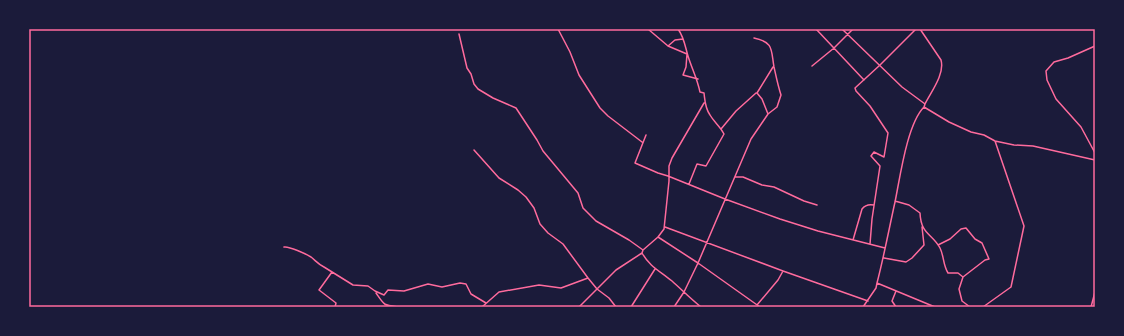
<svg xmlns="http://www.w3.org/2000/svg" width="1124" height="336" font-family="Poppins,sans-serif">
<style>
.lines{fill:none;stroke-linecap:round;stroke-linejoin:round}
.minor{stroke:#ff6b9d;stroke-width:1.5}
.neatline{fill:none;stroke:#ff6b9d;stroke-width:1.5}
</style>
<rect width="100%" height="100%" fill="#1b1b3a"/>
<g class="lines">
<path class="minor" d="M558 29 570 52 579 75 600 108 608 116 642 142
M648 29 668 46 687 54 686 67 683 75 698 79
M678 29C684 37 685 46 688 56 692 69 697 78 700 92L704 93C705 101 705 108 710 115 714 122 720 126 724 134L706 166 697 164 689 184
M816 29 864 80
M842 29 902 87 925 104 924 107 949 122 971 132 984 135 995 141 1014 145 1033 146 1095 160
M920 29 941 60C945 74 931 92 925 104
M459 34 467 68 471 74 474 84 478 89 493 98 516 108 537 140 543 151 578 193 583 208 596 221 629 240 643 250
M668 46 675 40 683 39
M1095 46 1068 58 1054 62 1046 71 1047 80 1056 99 1081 127 1095 153
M812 66 834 48 853 29
M768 114 762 99 757 93 773 67
M721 129 736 111 756 93
M646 135 635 163 658 173 668 176 725 199 780 219 818 231 885 248
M474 150 499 178 518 190 526 197 534 208 540 224 548 233 563 244 588 278
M735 177H743L762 185 774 187 804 201 817 205
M895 201 909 205 920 213C921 235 932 233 940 248 944 256 943 265 948 273H958L963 277
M665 227 783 271 868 301
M658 237 698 263 760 307
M853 240 862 209C865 205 869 204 874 205
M870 244 872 219 880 166 871 156 874 152 884 157 888 133 870 106 856 91 855 88 880 65 916 29
M938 245 950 239 961 229 966 228 975 239 982 243 989 259 985 260 963 277 959 289 962 301 970 307
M284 247C289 246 306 254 311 257 316 261 318 264 324 267L353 285 368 286 375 291 384 295 388 290 404 291 428 284 442 287 460 283 466 284 471 294 486 303
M642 253C650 267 660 271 672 281 682 290 691 299 701 307
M884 258 906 262 912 258 924 245 922 227
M332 272 319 290 336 303 335 307
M877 283 935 307
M376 293C385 306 383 305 399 307
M757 305 778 280 783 271
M482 307 499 292 539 285 561 288 588 278 597 289 609 298 616 307
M579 307 616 270 642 253 643 250 658 237 664 229 669 181V166L672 158 704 103
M631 307 655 269
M674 307 684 292 698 263 751 139 768 114 777 107 781 95C778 86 776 76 774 67 771 50 774 42 754 38
M863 307 876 288 877 283C884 256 889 229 895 202 900 178 907 124 924 107
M896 307 892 301 896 291
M983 307 1011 287 1024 226 995 141
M1091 307 1095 292"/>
</g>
<rect width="1124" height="336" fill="none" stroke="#1b1b3a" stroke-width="60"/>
<rect x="30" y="30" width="1064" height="276" class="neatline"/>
</svg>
